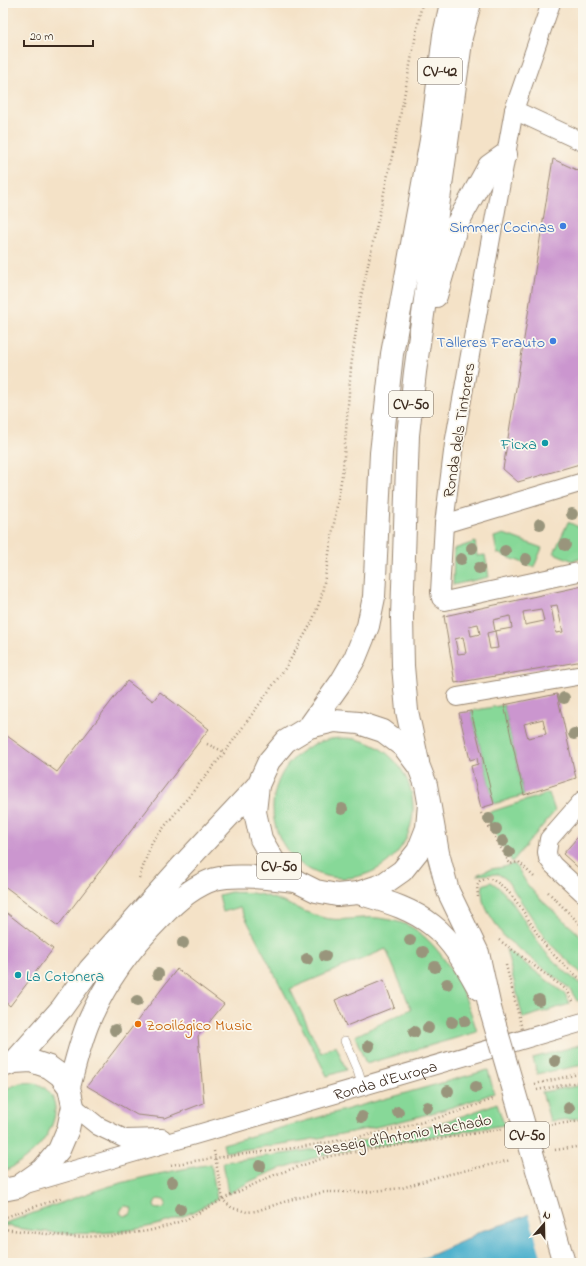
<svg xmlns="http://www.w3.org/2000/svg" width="586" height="1266" font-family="'Indie Flower',sans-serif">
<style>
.green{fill:#87d898;stroke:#61815b;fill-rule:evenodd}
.water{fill:#4eb1cd;stroke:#446e76}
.pier{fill:#f4e2c7}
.building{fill:#cb96cf;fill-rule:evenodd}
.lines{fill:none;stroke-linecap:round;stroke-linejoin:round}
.lane-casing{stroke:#988672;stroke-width:10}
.street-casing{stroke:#988672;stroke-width:20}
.secondary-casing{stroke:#988672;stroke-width:24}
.primary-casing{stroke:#988672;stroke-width:24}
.path{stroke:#988672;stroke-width:2.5;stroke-dasharray:1 3;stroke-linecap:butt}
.lane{stroke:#fff;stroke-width:9}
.street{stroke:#fff;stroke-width:18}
.secondary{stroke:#fff;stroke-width:22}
.primary{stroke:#fff;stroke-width:22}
.primary-bridge-casing{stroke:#988672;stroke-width:24;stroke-linecap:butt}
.path-bridge{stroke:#988672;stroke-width:2.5;stroke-dasharray:1 3;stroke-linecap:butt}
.primary-bridge{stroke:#fff;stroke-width:22}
.tree{fill:#99957b}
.shop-dot{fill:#3f7fe0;stroke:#fbf7ec;stroke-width:1.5}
.culture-dot{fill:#0f9aa8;stroke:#fbf7ec;stroke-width:1.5}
.food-dot{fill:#e8710a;stroke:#fbf7ec;stroke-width:1.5}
.labels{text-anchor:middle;stroke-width:3.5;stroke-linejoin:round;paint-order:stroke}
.shield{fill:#fbf7ec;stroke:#75685c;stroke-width:1}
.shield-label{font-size:15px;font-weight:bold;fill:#3b2a1e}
.shop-label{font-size:16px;fill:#366cbe;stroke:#fbf7ec;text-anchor:end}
.street-label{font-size:16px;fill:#3b2a1e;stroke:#fbf7ec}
.culture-label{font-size:16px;fill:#0d838f;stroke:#fbf7ec;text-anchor:end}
.food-label{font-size:16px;fill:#c56008;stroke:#fbf7ec;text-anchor:start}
</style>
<rect width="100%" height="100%" fill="#fbf7ec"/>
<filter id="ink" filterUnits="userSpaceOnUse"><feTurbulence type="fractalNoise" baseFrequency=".025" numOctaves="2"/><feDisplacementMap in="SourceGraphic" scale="8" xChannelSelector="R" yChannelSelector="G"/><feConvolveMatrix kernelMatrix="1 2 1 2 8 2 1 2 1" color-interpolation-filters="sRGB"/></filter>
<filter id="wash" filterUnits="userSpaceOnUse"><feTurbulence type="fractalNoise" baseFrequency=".012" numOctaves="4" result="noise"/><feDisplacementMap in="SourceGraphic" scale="16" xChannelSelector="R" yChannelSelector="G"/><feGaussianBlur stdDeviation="0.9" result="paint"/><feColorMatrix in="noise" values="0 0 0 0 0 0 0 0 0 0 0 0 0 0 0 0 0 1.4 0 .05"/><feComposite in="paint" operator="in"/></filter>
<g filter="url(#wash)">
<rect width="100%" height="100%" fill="#f4e2c7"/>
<path class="green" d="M568 522 583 529V558L573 561 554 553Z
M504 534 542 548 534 567 497 553 494 537Z
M475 542 477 556 485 555 489 577 453 585 454 549Z
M504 705 524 795 494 804 471 711Z
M273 808a70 70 0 1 1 140 0a70 70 0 1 1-140 0Z
M549 793 555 811 512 862 484 814Z
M513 864 517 867 527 884 538 897 581 936 583 940V975L549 943 506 879 498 874 477 875C491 866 499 870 513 864Z
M491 882C510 892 529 930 542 948 553 962 569 975 583 986V1000L577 1001 570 989 504 937 488 912 483 901 482 891 483 885Z
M231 892C238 893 246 892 252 893 277 896 298 911 321 917 339 923 360 916 378 918 391 920 405 922 416 930 447 952 467 996 477 1032L366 1064 355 1036 411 1009 386 949 290 989 321 1053 336 1045 346 1070 327 1076 240 907 223 912 219 895Z
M506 949 565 994 570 1004 523 1018Z
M583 1044V1065L537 1074 533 1058Z
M488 1070 494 1093C407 1125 317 1140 225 1152L223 1144Z
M20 1083C24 1083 29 1082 33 1083 37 1083 43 1086 46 1089 64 1106 52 1131 38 1147 28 1157 16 1166 3 1172V1090Z
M577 1086 583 1087V1118L550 1121 542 1092Z
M497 1103 504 1125 330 1153 276 1170 251 1181 228 1194 223 1162C313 1150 413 1138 497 1103Z
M211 1164 217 1199C202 1207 188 1215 173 1220 123 1237 54 1237 3 1225V1224C38 1212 72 1198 107 1187 141 1177 176 1170 211 1164ZM158 1199 164 1200 166 1203 164 1208 158 1209 155 1208 154 1205 156 1201ZM125 1206 131 1207 132 1210 130 1215 124 1216 120 1213 122 1208Z"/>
<path class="water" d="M534 1212 576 1214 583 1216V1255L545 1263H413L463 1241 481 1231 511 1222Z"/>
<path class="pier" d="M564 1209 576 1211 583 1236V1257L570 1258 551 1263H543L528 1212 534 1210Z"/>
<g id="blocks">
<path class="building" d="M553 159 583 173V463L518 482 503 469Z
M583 586V661L455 683 444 616ZM557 605 563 632 556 633 551 606ZM541 609 544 621 525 625 523 612ZM510 616 512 628 495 631 498 648 490 649 487 633 495 631 493 620ZM478 624 480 634 471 636 469 626ZM463 637 466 653 458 654 455 639Z
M127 681 153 701 160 692 209 729 58 926 3 885V733L57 772Z
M557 694 576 778 524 795 504 705ZM543 719 546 734 528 738 524 724Z
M471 711 494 804 481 808 471 766 478 764 477 758 470 760 459 713Z
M583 831V872L563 854Z
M3 910 53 949 10 1006 3 1000Z
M177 969 224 1004 198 1036 204 1103 165 1118 137 1115 87 1086Z
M384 980 394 1007 346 1026 335 1000Z"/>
</g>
</g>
<g filter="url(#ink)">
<use href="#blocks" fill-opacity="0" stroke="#988672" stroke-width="1"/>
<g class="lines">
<g class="lane-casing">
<path id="lane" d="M345 1041 358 1071 363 1087"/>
</g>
<g class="street-casing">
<g id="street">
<path d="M551 3 514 110 454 444 444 524 440 592 441 598 445 601 583 571"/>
<path d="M514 110 583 142"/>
<path d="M444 524 583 482"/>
<path d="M457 697 583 675"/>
<path d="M583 800 549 839 547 852 548 858 553 865 583 893"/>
<path d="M73 1106 98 1126 125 1139 162 1138"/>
<path id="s1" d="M26 1184 583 1022"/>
</g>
</g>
<g class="secondary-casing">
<path id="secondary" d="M14 1062 62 1008 90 969 181 867 258 785
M69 1087C75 1065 80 1042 89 1021 106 981 131 947 161 917 176 901 193 886 215 879 237 873 273 879 296 881
M3 1190 18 1187 42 1170 59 1150 68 1129 73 1106 69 1087 60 1075 49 1067 31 1061 14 1062 6 1065"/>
</g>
<g class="primary-casing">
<path id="primary" d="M456 56 470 3
M436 296 457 224 489 166 506 154
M309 727 341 682 355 658 368 626 374 597 381 453 392 354 431 140 444 35 451 3
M418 762 407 711 403 666 402 617 408 435 415 372 461 42
M429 804 427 828 418 851 402 871 382 885 358 893 337 895 316 891 296 881 275 863 261 839 255 812 258 785 269 761 286 741 309 727 334 721 359 723 383 731 404 747 419 767 426 785 438 853 448 891 478 953 490 1008
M358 893C384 901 411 908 432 925 453 941 467 967 479 989"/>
</g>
<path class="path" d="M207 744 225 752
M481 813 510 864 519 862 535 878
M139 878 152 842 225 752 286 667 312 622 321 598 326 572 343 469 351 367 360 301 396 138 422 3
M548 892 583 927
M478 897 477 886 480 881 488 878C514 887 529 924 545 945 555 958 570 970 583 981
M499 940 567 990 574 1003
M506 965 512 989
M535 1084 583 1073
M537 1090 579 1082 583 1083
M547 1125 583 1121
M555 1150 583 1146
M214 1151 223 1200 232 1208 247 1212 256 1211 293 1199 325 1192H364L402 1188 437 1177 511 1160
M171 1165C209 1158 247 1154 286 1149 355 1139 427 1125 493 1099
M3 1218 63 1197
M3 1229 73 1237 111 1236 148 1231 167 1226 187 1219 229 1196 274 1175 330 1156 502 1129"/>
<use href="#lane" class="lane"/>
<use href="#street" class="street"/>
<use href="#secondary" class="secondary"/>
<use href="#primary" class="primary"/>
<g class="primary-bridge-casing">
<path id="primary-bridge" d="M490 1008 564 1263"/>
</g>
<path class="path-bridge" d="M512 989 522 1029"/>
<use href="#primary-bridge" class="primary-bridge"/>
</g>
<g class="tree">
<circle cx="572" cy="514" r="6"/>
<circle cx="540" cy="524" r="6"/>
<circle cx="565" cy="545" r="6"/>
<circle cx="472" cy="548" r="6"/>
<circle cx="505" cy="551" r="6"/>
<circle cx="461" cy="559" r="6"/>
<circle cx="526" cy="559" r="6"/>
<circle cx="479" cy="568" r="6"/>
<circle cx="564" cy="698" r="6"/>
<circle cx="574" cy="734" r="6"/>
<circle cx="342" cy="809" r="6"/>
<circle cx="489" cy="819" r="6"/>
<circle cx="496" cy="829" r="6"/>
<circle cx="503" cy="841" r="6"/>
<circle cx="509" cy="852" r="6"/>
<circle cx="410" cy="940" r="6"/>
<circle cx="183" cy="943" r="6"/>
<circle cx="423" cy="952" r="6"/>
<circle cx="325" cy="956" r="6"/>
<circle cx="307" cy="959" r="6"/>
<circle cx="435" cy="967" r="6"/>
<circle cx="158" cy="974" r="6"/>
<circle cx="447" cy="984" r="6"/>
<circle cx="539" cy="1000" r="6"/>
<circle cx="137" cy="1001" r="6"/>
<circle cx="465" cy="1021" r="6"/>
<circle cx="452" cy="1022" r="6"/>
<circle cx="428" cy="1028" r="6"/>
<circle cx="115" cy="1030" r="6"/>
<circle cx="414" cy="1032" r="6"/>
<circle cx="369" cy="1046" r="6"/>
<circle cx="555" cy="1061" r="6"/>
<circle cx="476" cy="1087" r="6"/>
<circle cx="448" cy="1091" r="6"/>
<circle cx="427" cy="1107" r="6"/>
<circle cx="569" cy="1108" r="6"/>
<circle cx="398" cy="1112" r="6"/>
<circle cx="362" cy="1117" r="6"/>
<circle cx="260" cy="1166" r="6"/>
<circle cx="172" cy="1182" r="6"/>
<circle cx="180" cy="1209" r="6"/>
</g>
</g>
<g class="shop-dot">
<circle cx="563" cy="226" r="4"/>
<circle cx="553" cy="341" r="4"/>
</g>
<g class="culture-dot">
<circle cx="545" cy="443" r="4"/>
<circle cx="18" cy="975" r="4"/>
</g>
<circle class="food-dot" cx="138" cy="1024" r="4"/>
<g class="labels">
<g class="shield">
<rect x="418" y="58" width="44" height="26" rx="3"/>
<rect x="389" y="391" width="44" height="26" rx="3"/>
<rect x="257" y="853" width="44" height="26" rx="3"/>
<rect x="505" y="1122" width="44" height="26" rx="3"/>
</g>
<g class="shield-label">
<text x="440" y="76">CV-42</text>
<text x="411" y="409">CV-50</text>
<text x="279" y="871">CV-50</text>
<text x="527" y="1140">CV-50</text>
</g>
<g class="shop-label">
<text x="555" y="232">Simmer Cocinas</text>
<text x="545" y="347">Talleres Ferauto</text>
</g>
<g class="street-label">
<text transform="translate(458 430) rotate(-81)" y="6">Ronda dels Tintorers</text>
<text dy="6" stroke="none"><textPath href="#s1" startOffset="374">Ronda d'Europa</textPath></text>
<text transform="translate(403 1134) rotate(-10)" y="6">Passeig d'Antonio Machado</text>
</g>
<g class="culture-label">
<text x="537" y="449">Ficxa</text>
<text x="26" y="981" text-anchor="start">La Cotonera</text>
</g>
<g class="food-label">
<text x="146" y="1030">Zooilógico Music</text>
</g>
</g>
<rect width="586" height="1266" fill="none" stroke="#fbf7ec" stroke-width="16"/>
<g transform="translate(544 1224) rotate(20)" stroke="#fbf7ec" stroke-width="3" paint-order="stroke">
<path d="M0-3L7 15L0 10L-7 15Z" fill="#3b2a1e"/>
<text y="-6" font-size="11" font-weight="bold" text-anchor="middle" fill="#3b2a1e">N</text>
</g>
<path d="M24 40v6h69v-6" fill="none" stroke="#3b2a1e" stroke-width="2"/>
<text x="30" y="40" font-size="12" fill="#3b2a1e" stroke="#fbf7ec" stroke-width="3" paint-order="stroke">20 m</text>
</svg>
